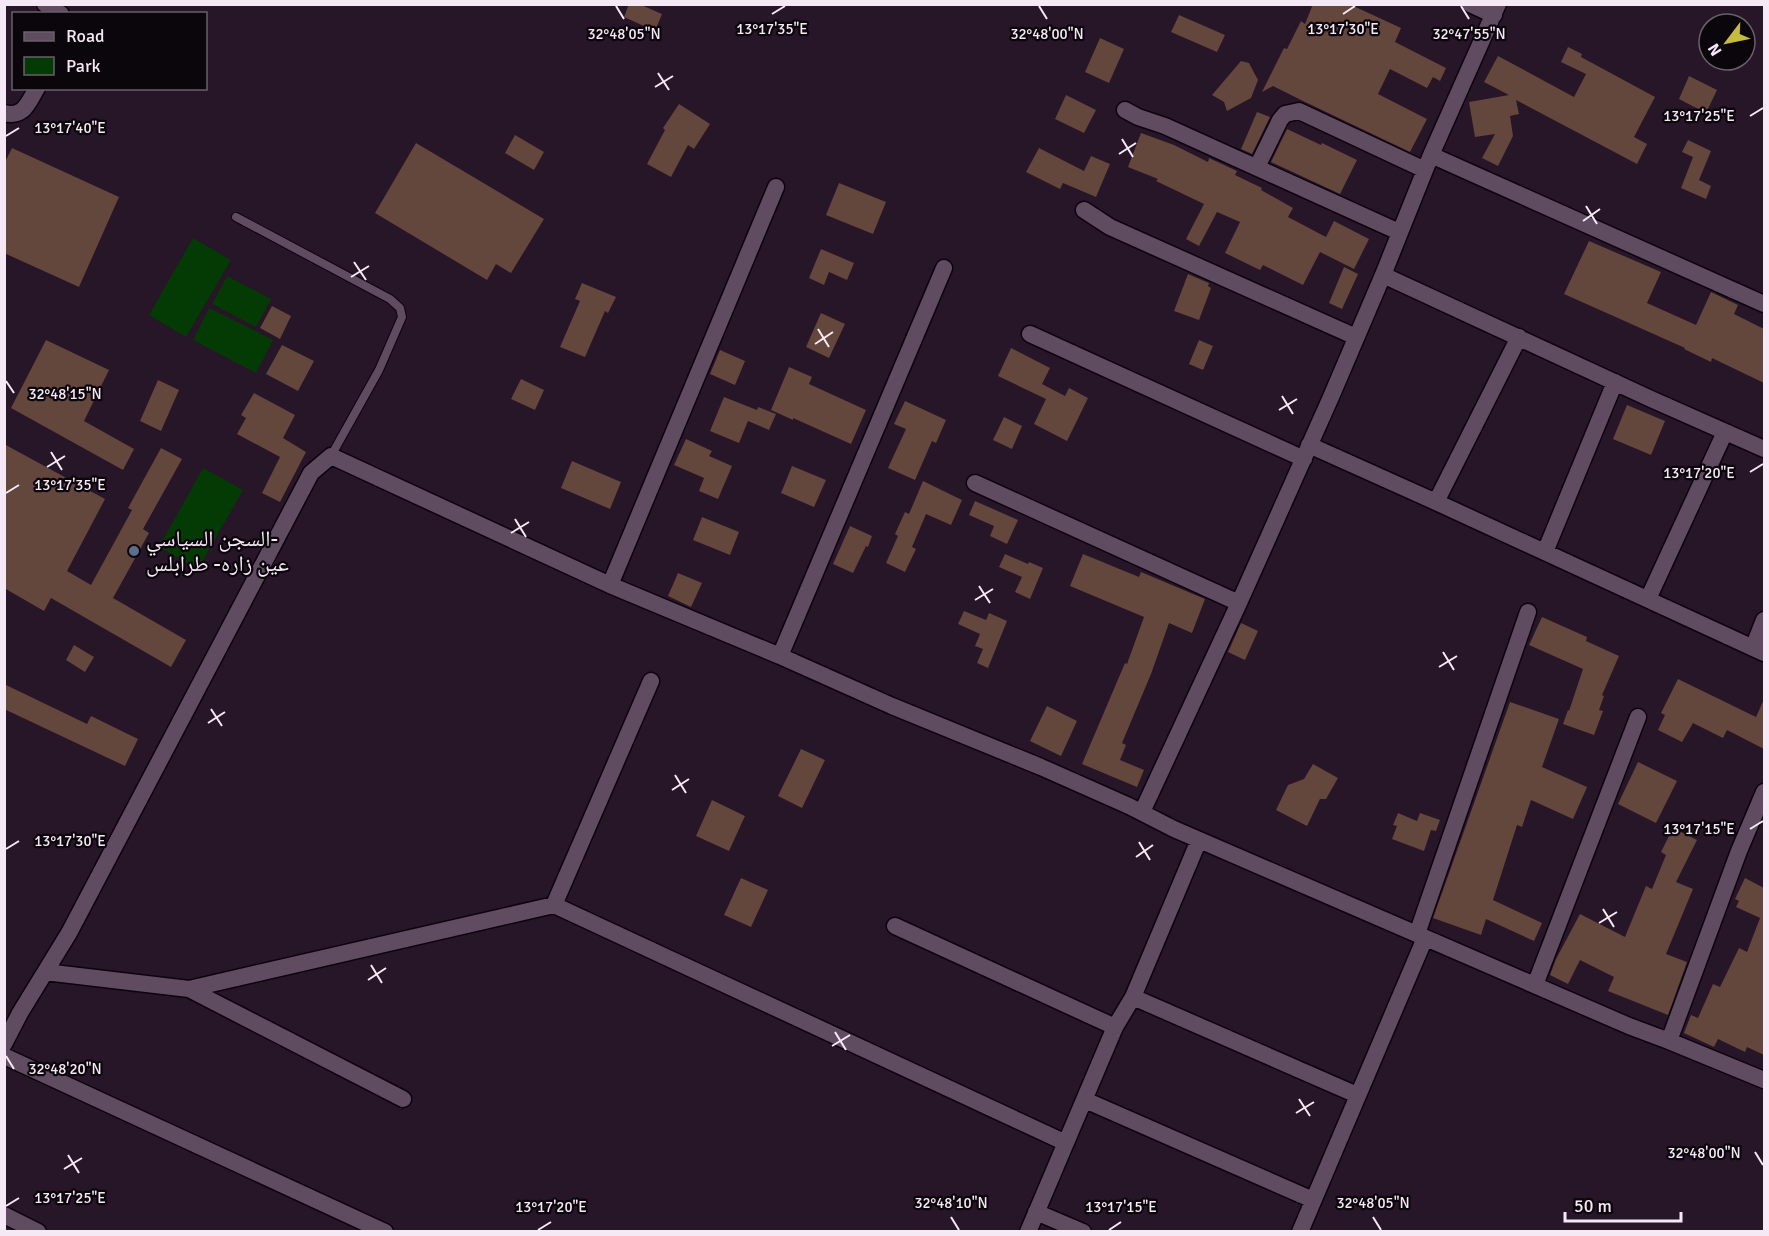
<svg xmlns="http://www.w3.org/2000/svg" width="1769" height="1236" font-family="Signika,'Noto Naskh Arabic',sans-serif">
<style>
.green{fill:#043b04}
.building{fill:#63463c}
.lines{fill:none;stroke-linecap:round;stroke-linejoin:round}
.lane-casing{stroke:#0f0210;stroke-width:10}
.street-casing{stroke:#0f0210;stroke-width:19}
.lane{stroke:#604c61;stroke-width:8}
.street{stroke:#604c61;stroke-width:16}
.ticks{fill:none;stroke:#f6e9f6;stroke-width:2}
.service-dot{fill:#5c6f8a;stroke:#0b050c;stroke-width:2}
.labels{text-anchor:middle;stroke-width:4.5;stroke-linejoin:round;paint-order:stroke}
.poi-label{font-size:22px;fill:#f6e9f6;stroke:#0b050c;text-anchor:start}
.ticks-label{font-size:15px;text-anchor:middle;fill:#f6e9f6;stroke:#0b050c;stroke-width:4.5;stroke-linejoin:round;paint-order:stroke}
</style>
<rect width="100%" height="100%" fill="#271528"/>
<path class="green" d="M193 238 231 260 186 337 149 315Z
M227 276 271 299 256 327 212 304Z
M209 308 273 340 256 373 193 340Z
M203 468 243 490 198 569 159 547Z"/>
<path class="building" d="M629 4H639L662 14 655 31 624 17Z
M1313 4H1349L1401 28 1395 42 1446 68 1440 81 1433 77 1427 88 1390 69 1378 94 1427 119 1410 152 1303 101 1273 86 1262 92 1284 48 1287 49 1301 21 1305 24Z
M1179 15 1225 35 1217 52 1171 32Z
M1100 38 1124 49 1109 83 1085 72Z
M1568 47 1582 54 1581 57 1655 97 1634 137 1647 144 1637 164 1516 100 1519 114 1510 116 1513 136 1498 166 1482 158 1495 134 1475 137 1469 102 1509 95 1484 82 1498 56 1574 97 1586 74 1561 62Z
M1241 61 1249 63 1258 80 1251 98 1227 111 1224 102 1212 95Z
M1689 76 1717 90 1706 113 1679 99Z
M1066 95 1096 110 1084 133 1055 119Z
M679 104 710 124 694 149 688 145 671 177 647 164 665 130 663 128Z
M1257 112 1270 117 1252 154 1241 149Z
M1287 129 1321 145 1322 143 1357 160 1340 194 1271 162Z
M1141 133 1174 145 1208 162 1209 158 1237 171 1235 175 1262 188 1261 190 1293 208 1288 217 1326 237 1334 221 1369 239 1354 269 1320 252 1303 285 1263 265 1260 270 1225 253 1240 222 1217 212 1199 246 1186 239 1204 204 1156 181 1158 179 1128 167Z
M515 135 544 152 534 170 505 153Z
M1688 140 1711 151 1699 180 1711 186 1706 199 1681 188 1693 157 1682 152Z
M416 143 544 219 511 273 496 264 487 280 375 213Z
M12 148 119 197 79 287 4 253V164Z
M1039 148 1084 171 1091 156 1110 164 1096 197 1063 183 1060 189 1026 172Z
M839 183 886 202 873 234 826 215Z
M1589 241 1661 272 1647 303 1696 325 1711 292 1738 305 1734 314 1764 329V383L1712 358 1711 362 1684 349 1685 348 1564 294Z
M821 249 854 263 847 280 829 272 824 285 809 278Z
M1344 267 1358 274 1342 309 1329 303Z
M1188 274 1209 283 1208 286 1211 288 1199 320 1174 311Z
M582 283 616 297 608 313 605 311 585 357 560 347 580 301 575 299Z
M272 306 291 316 280 339 260 328Z
M821 313 845 324 829 358 806 347Z
M46 340 109 370 84 421 134 449 123 470 11 408Z
M1199 340 1213 346 1203 370 1189 364Z
M282 345 314 361 298 391 266 374Z
M1011 348 1050 368 1042 384 1065 396 1069 388 1088 398 1067 441 1034 424 1046 399 998 376Z
M720 350 745 361 735 385 710 374Z
M789 367 812 377 809 384 866 410 851 444 793 418V420L771 410Z
M521 379 544 390 535 410 511 399Z
M158 380 179 390 161 431 140 421Z
M254 393 295 415 283 438 306 452 280 502 262 493 280 457 237 434 246 418 241 415Z
M724 397 757 410 758 407 776 414 769 430 748 421 739 443 710 431Z
M905 401 946 420 936 443 932 441 915 480 888 468 906 429 894 424Z
M1627 405 1665 421 1651 455 1613 439Z
M1004 417 1022 426 1012 449 993 440Z
M686 439 712 451 709 456 732 466 718 499 699 491 704 478 674 465Z
M4 444 105 499 67 571 91 585 132 510 128 508 161 448 182 459 143 529 149 533 113 598 186 640 171 667 51 598 44 611 4 588Z
M572 461 621 482 610 509 561 488Z
M792 466 826 480 814 507 781 493Z
M923 481 962 500 951 525 926 514 912 547 916 549 905 572 886 563 898 536 895 534 905 512 909 514Z
M975 501 1018 520 1007 544 990 536 994 526 969 515Z
M702 517 739 532 730 555 693 540Z
M850 526 872 536 868 547 866 546 853 573 833 564Z
M1005 554 1028 564 1029 562 1043 568 1030 599 1015 592 1022 577 999 567Z
M1083 554 1139 577 1141 572 1205 599 1192 633 1169 623 1151 674 1122 743 1126 745 1120 760 1144 770 1137 787 1082 764 1125 663 1127 664 1144 617 1070 586Z
M678 573 702 583 691 607 668 596Z
M964 611 986 620 989 613 1007 621 988 668 977 663 983 649 975 646 980 634 958 624Z
M1542 617 1587 637 1586 641 1619 656 1602 695 1604 696 1599 710 1603 711 1594 735 1563 724 1568 710 1569 711 1583 669 1529 645Z
M1241 623 1258 631 1245 660 1228 652Z
M74 645 94 657 85 672 66 660Z
M1678 679 1756 717 1764 699V749L1727 730 1723 738 1693 723 1682 742 1658 730 1665 715 1661 713Z
M4 684 87 724 91 716 138 739 125 766 4 709Z
M1510 702 1559 719 1542 767 1587 787 1573 819 1531 800 1522 827 1517 825 1493 900 1542 923 1534 941 1486 919 1481 935 1433 918Z
M1047 706 1077 721 1061 756 1030 741Z
M801 749 825 760 802 808 778 796Z
M1638 762 1677 781 1656 823 1618 804Z
M1313 764 1338 778 1326 799H1320L1307 826 1276 810 1288 785 1304 779Z
M712 800 745 816 729 851 696 836Z
M1398 813 1417 821 1420 813 1440 820 1436 831 1431 830 1424 851 1392 839 1397 826 1393 825Z
M1673 828 1697 840 1676 882 1693 889 1666 954 1687 962 1668 1015 1608 991 1614 977 1580 960 1568 984 1550 975 1556 959 1580 914 1625 937 1646 886 1652 889 1666 855 1661 852Z
M741 878 768 890 751 927 724 915Z
M1745 878 1764 888V1055L1747 1047 1745 1052 1718 1039 1714 1047 1684 1033 1691 1015 1698 1018 1713 984 1720 987 1739 948 1747 952 1760 918 1736 907 1739 901 1735 899Z"/>
<g class="lines">
<g class="lane-casing">
<path id="lane" d="M236 217 390 299 400 308 402 317 379 370 331 456"/>
</g>
<g class="street-casing">
<path id="street" d="M45 4 61 14
M1470 4 1494 15
M1125 110 1138 117 1165 126 1399 232
M4 113C24 118 28 103 37 88
M1431 155 1764 304
M1257 167 1280 120 1285 114 1299 111 1425 170
M1084 210 1110 227 1356 337
M1383 275 1651 399 1764 449
M1030 334 1304 459
M1519 337 1436 502 1764 653
M1309 445 1436 502
M975 483 1239 603
M1545 552 1615 382
M610 585 776 187
M1648 599 1725 432
M1753 648 1764 620
M780 656 944 268
M1142 812 1239 603 1331 397 1383 275 1431 155 1498 4
M554 905 651 681
M895 926 1115 1027
M1417 934 1528 612
M45 972 189 989 554 905 1066 1143
M1535 985 1638 717
M189 989 403 1099
M1133 997 1357 1095
M1669 1041 1739 851 1764 792
M4 1044 20 1013 69 933 311 473 331 456 610 585 780 656 892 706 1041 767 1129 806 1174 829 1629 1026 1669 1041 1764 1080
M4 1056 385 1232
M1085 1100 1313 1200
M1036 1212 1083 1232
M4 1215 38 1232
M1028 1232 1115 1027 1133 997 1199 840
M1300 1232 1425 938"/>
</g>
<use href="#lane" class="lane"/>
<use href="#street" class="street"/>
</g>
<path class="ticks" d="M616 6 624 19M1039 6 1047 19M1461 6 1469 19M772 14 785 6M1343 14 1355 6M658 73 669 90M655 87 673 76M1750 116 1763 108M6 136 19 128M1122 139 1133 157M1119 154 1136 143M1586 206 1597 224M1583 221 1600 209M354 262 366 280M351 277 369 266M818 329 829 347M815 344 833 332M6 381 14 393M1282 396 1293 414M1279 410 1297 399M51 452 62 470M47 467 65 456M1750 472 1763 464M6 493 19 485M515 519 526 537M511 533 529 522M979 586 990 603M975 600 993 589M1443 652 1454 670M1439 667 1457 656M211 709 222 726M208 723 225 712M675 775 686 793M672 790 689 779M1750 829 1763 821M1139 842 1150 860M6 849 19 841M1136 857 1153 845M1603 909 1614 927M1599 923 1617 912M371 965 382 983M368 980 386 968M835 1032 846 1050M832 1046 850 1035M6 1056 14 1069M1299 1099 1310 1116M1296 1113 1314 1102M1755 1152 1763 1165M68 1155 79 1173M64 1169 82 1158M6 1206 19 1198M951 1217 959 1230M1373 1217 1381 1230M538 1230 551 1222M1109 1230 1121 1222"/>
<circle class="service-dot" cx="134" cy="551" r="6"/>
<g class="labels">
<g class="poi-label">
<text x="146" y="546">السجن السياسي-<tspan x="146" dy="25">عين زاره- طرابلس</tspan></text>
</g>
</g>
<g class="ticks-label">
<text x="772" y="34">13°17'35"E</text>
<text x="1343" y="34">13°17'30"E</text>
<text x="624" y="39">32°48'05"N</text>
<text x="1047" y="39">32°48'00"N</text>
<text x="1469" y="39">32°47'55"N</text>
<text x="1699" y="121">13°17'25"E</text>
<text x="70" y="133">13°17'40"E</text>
<text x="65" y="399">32°48'15"N</text>
<text x="1699" y="478">13°17'20"E</text>
<text x="70" y="490">13°17'35"E</text>
<text x="1699" y="834">13°17'15"E</text>
<text x="70" y="846">13°17'30"E</text>
<text x="65" y="1074">32°48'20"N</text>
<text x="1704" y="1158">32°48'00"N</text>
<text x="70" y="1203">13°17'25"E</text>
<text x="951" y="1208">32°48'10"N</text>
<text x="1373" y="1208">32°48'05"N</text>
<text x="551" y="1212">13°17'20"E</text>
<text x="1121" y="1212">13°17'15"E</text>
</g>
<rect width="1769" height="1236" fill="none" stroke="#f6e9f6" stroke-width="12"/>
<rect x="12" y="12" width="195" height="78" fill="#0b050c" stroke="#69606a" stroke-width="1.5"/>
<rect x="24" y="32" width="30" height="9" fill="#604c61" stroke="#69606a" stroke-width="1.5"/>
<text x="66" y="42" font-size="18" fill="#f6e9f6">Road</text>
<rect x="24" y="57" width="30" height="18" fill="#043b04" stroke="#69606a" stroke-width="1.5"/>
<text x="66" y="72" font-size="18" fill="#f6e9f6">Park</text>
<g transform="translate(1727 42) rotate(238)"><circle r="28" fill="#0b050c" stroke="#69606a" stroke-width="1.5"/>
<path d="M0-4.5L10 22L0 15L-10 22Z" fill="#c5bc3d"/>
<text y="-9" font-size="16" font-weight="bold" text-anchor="middle" fill="#f6e9f6">N</text>
</g>
<path d="M1565 1212v9h116v-9" fill="none" stroke="#f6e9f6" stroke-width="3"/>
<text x="1574" y="1212" font-size="18" fill="#f6e9f6" stroke="#0b050c" stroke-width="4.5" paint-order="stroke">50 m</text>
</svg>
